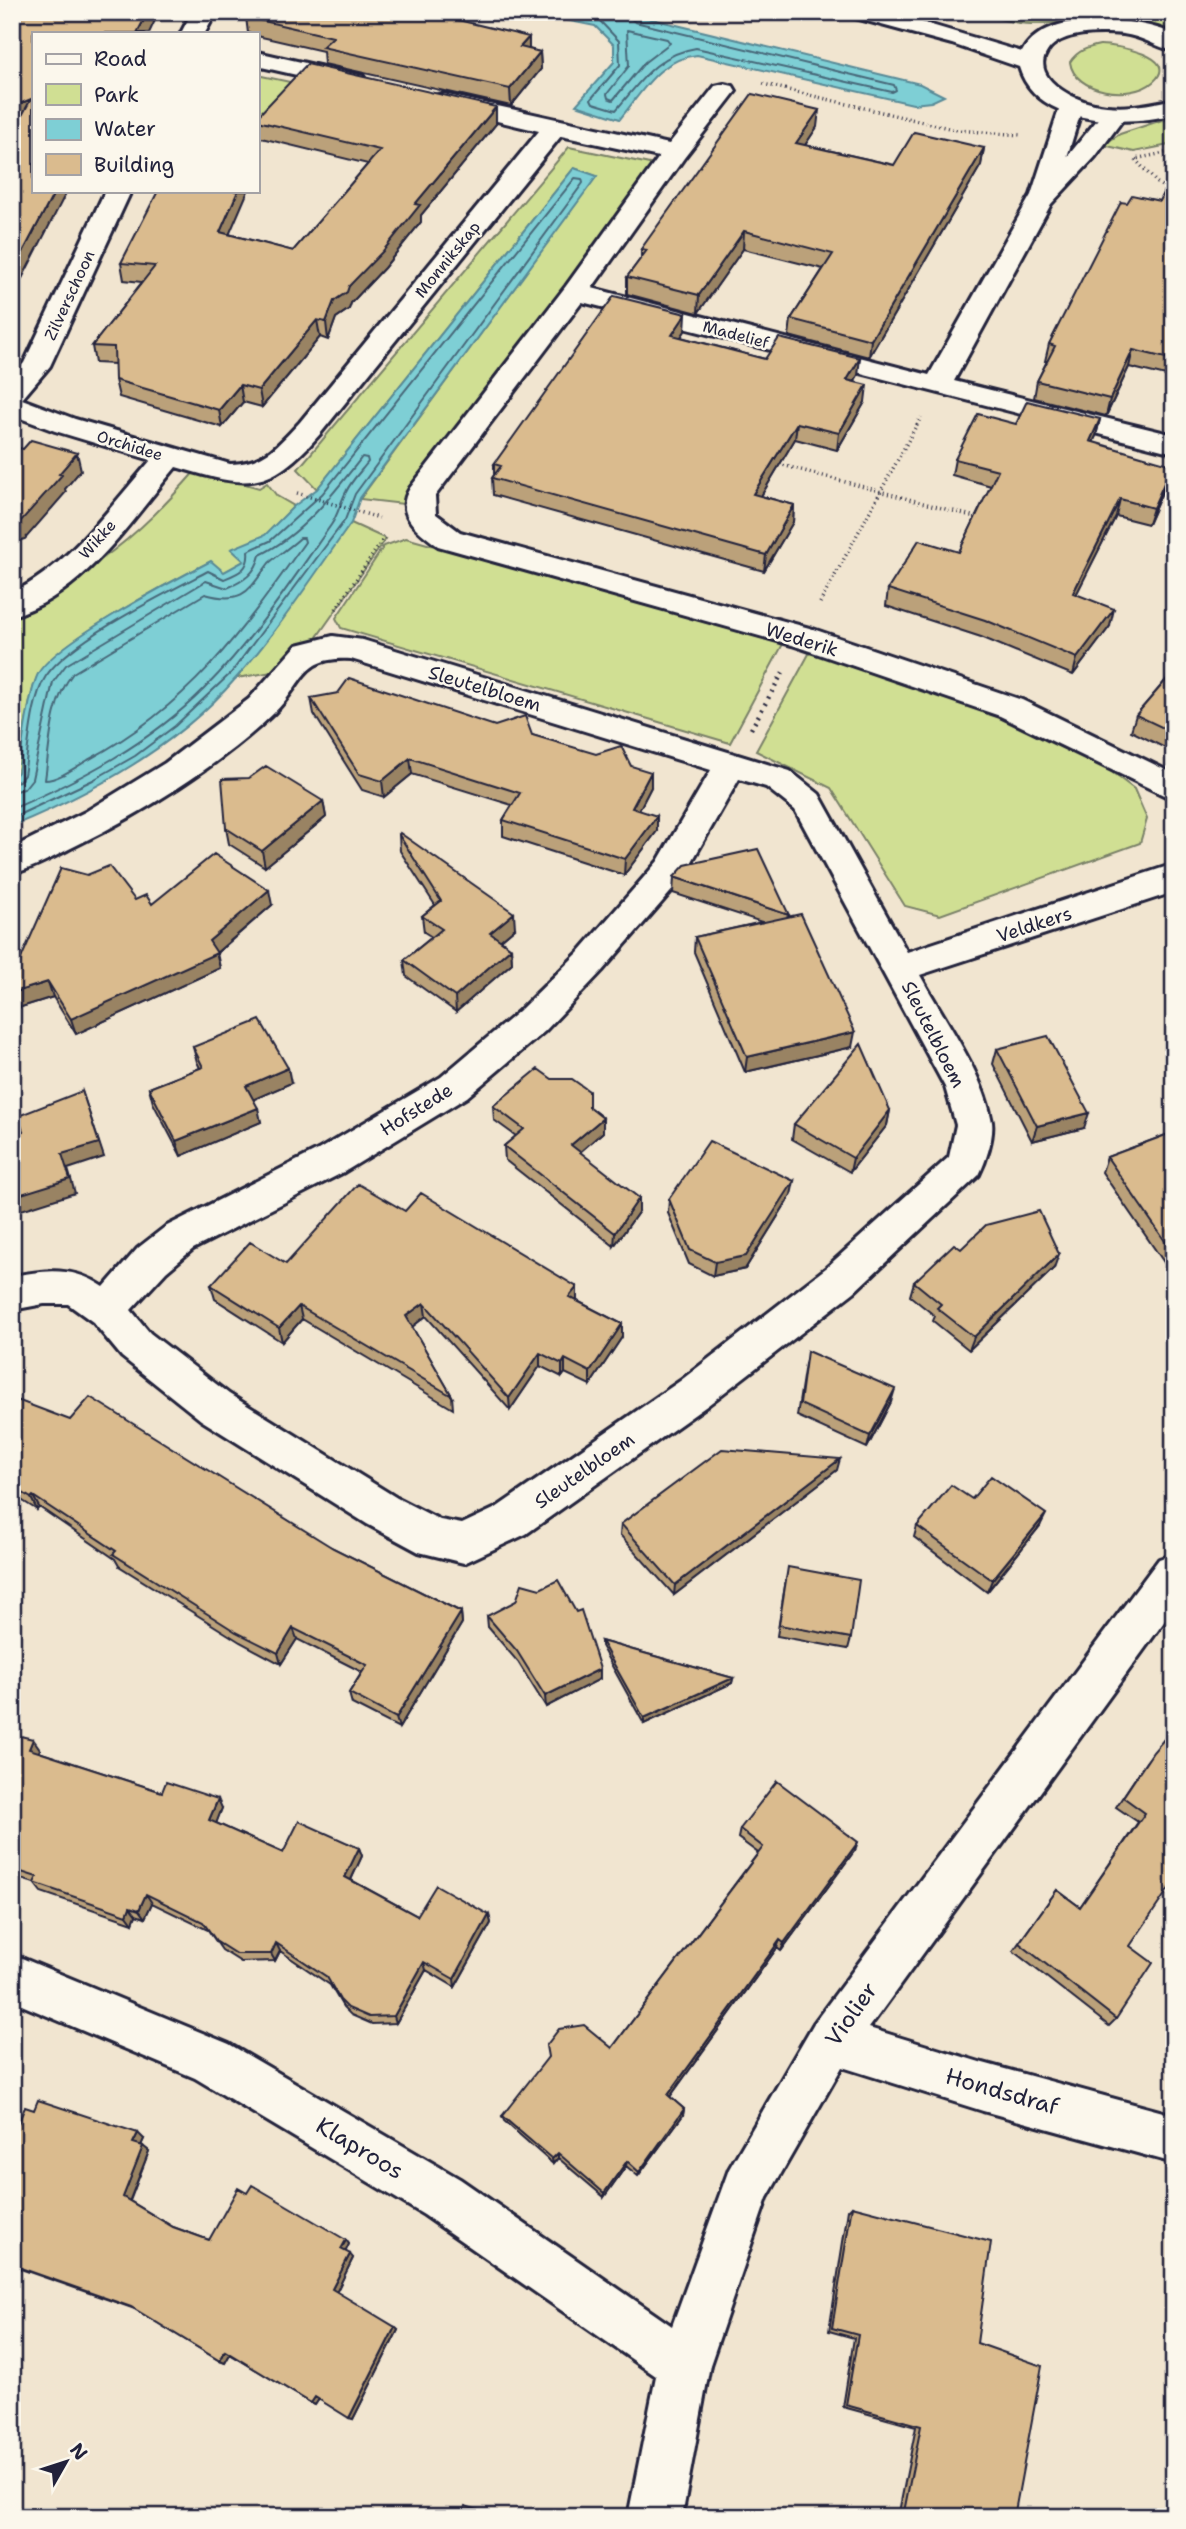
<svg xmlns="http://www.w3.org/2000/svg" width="1186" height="2529" font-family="'Shantell Sans',sans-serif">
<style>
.green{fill:#d0df93;stroke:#798067;stroke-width:2}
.water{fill:#7ecfd5;stroke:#598a97;stroke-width:2}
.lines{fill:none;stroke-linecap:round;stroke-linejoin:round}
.shore{stroke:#476779;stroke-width:2}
.street-casing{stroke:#22223b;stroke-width:6}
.primary-casing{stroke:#22223b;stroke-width:6}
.path-far1{stroke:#22223b;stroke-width:3.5;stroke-dasharray:1 3.5;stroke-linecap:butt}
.path{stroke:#22223b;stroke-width:4.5;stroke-dasharray:2 5;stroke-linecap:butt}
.street{fill:#fbf7ec;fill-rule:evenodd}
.primary{fill:#fbf7ec;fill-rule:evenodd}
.wall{fill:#bba17a;stroke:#22223b;stroke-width:2}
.shaded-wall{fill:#998363;stroke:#22223b;stroke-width:2}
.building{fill:#dabb8e;stroke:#22223b;stroke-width:2}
.labels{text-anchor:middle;stroke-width:5;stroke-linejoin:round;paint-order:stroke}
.far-street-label{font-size:16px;fill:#22223b;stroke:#fbf7ec}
.street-label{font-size:19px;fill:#22223b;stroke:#fbf7ec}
.near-street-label{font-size:23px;fill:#22223b;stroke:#fbf7ec}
</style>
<rect width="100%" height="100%" fill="#f1e5d0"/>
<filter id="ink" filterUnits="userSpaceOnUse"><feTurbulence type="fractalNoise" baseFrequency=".0143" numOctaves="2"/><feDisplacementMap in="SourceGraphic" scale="14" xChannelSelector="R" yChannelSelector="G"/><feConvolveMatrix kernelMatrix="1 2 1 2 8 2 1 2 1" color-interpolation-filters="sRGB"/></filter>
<g filter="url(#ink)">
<path class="green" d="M968 12H1174V34C1126 10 1082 24 1031 24 1010 23 988 16 968 12Z
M1100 45C1114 45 1183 56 1153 82 1131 101 1074 93 1070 62 1078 50 1087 48 1100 45Z
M257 75 309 86 257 143Z
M1162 120 1174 121V144L1134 152 1103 145 1120 134Z
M569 147 654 165 412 505 360 499 596 176 574 168 317 489 298 469Z
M196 470 259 488 267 483 277 496 294 506 265 536 232 549 244 561 223 573 210 562C174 580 58 641 39 673 29 690 22 750 18 773L12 779V609C94 572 138 537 196 470Z
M351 523 386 539 295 668 237 678Z
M406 538 783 644 730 743 341 628 336 618 384 546Z
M810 652 1055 729 1134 789 1147 819 1140 843 940 915 905 906 831 788 756 751Z"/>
<path class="water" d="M526 12H623L920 84 944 96 931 102 913 104 697 55C659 59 643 91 620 119L576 105 614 62V45L595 26Z
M574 168 597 176 360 498 351 523C314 575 279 629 237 677 178 746 95 792 12 826V779L18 772C22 750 29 689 39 672 58 641 174 580 211 561L224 572 244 561 231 549 265 535 294 506 317 489Z"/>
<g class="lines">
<path class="shore" d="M556 12 599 20 619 41 620 65 591 99 593 103 616 110C640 82 657 54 696 48L892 92 896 90 894 85 635 22 630 18 629 12
M627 30 667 39 670 43 645 62 613 100 608 98 607 94 629 66Z
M300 538H304L305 542C241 633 189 706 88 760 76 767 58 780 45 780 50 745 50 702 73 673L205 594C244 605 249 590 269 563 274 558 293 545 300 538Z
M12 783 19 781 24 775C29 747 31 699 46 676 70 640 168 592 208 571L224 579C239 573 250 569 248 551L270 541 322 494 575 178 582 179 583 183 355 494 345 520 231 673 175 726 135 756 93 780 12 818
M12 792 24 789 32 779 53 682 66 665 206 581 227 588C244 581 256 573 260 555 302 535 334 493 362 457L367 458 368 462C361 471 351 481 346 492 340 503 338 515 331 525 291 582 253 640 204 689 150 743 82 779 12 809"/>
<g class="street-casing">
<path id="street" d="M192 12H216L205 33H181Z
M257 52 363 76 366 81 363 86 354 88 257 66Z
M724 84 733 86 736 91 684 158 592 288 929 375 1031 195 1062 100 1071 98 1080 100 1083 105 1067 157 1106 109 1115 107 1124 109 1127 114 1095 157 1051 204 954 381 1174 435V453L582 302 435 496 436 514 460 532 813 629 1022 700 1174 774V800L1000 716 792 645 438 546C420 532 393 515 410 488L566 286 659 157 561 136 320 434C268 493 247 488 176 467 131 520 83 596 12 616V593C70 565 110 507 151 460L55 431 12 415V375L24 363 105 191H131L50 366 22 399 75 419 230 464C265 463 277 446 300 422L539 131 434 106 431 101 434 96 443 94 669 144 715 86Z
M333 636 363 640 790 771 819 794 907 952 1174 864V892L920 975C944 1019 983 1072 992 1122 994 1137 986 1161 979 1175L854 1292 708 1405 526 1534 464 1563 419 1552 367 1524 201 1420 122 1357 93 1322 68 1304H44L12 1310V1276C46 1270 74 1266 104 1287L138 1248 165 1227 318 1150 441 1077 519 1011 578 953 658 861 711 770 351 659C300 656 305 683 274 713 222 764 141 814 75 846 55 856 34 868 12 874V848L85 812 165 763 249 699 297 645ZM739 779 766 787 795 810 945 1087 956 1125 949 1157 826 1268 680 1381 496 1508 462 1524 440 1520 397 1498 229 1394 150 1333 131 1310 166 1272 193 1249 344 1172 467 1097 545 1031 602 971 682 879Z
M1174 1554V1608L869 2028 983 2063 1174 2115V2163L983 2111 842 2067 767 2198 710 2365 682 2517H628L656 2376 424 2215 195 2078 12 2001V1954L229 2044 460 2179 672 2326 729 2169 814 2023 1159 1559Z"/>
</g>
<g class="primary-casing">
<path id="primary" d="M848 12H888L1022 52C1046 7 1135 17 1174 34V51C1156 47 1142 36 1123 34 1102 32 1060 31 1047 52 1030 78 1074 100 1094 104 1121 110 1147 105 1174 99V114C1127 127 1036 126 1019 67L952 44 852 17Z"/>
</g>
<path class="path-far1" d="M763 84 957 130 1021 135
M1174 151 1135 159 1156 182 1174 195
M775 463 979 518
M297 493 379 518
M820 603 921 417
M336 609 386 535"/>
<path class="path" d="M751 729 783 672"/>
<use href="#street" class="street"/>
<use href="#primary" class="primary"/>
</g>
<path class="wall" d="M246 17 529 49 540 52 541 69 511 106 324 64 323 51 257 36V33H248Z
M257 117 496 124 421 215V222L384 268 351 303 349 309 336 318 328 340 320 337 262 407 243 402 222 427 119 397 115 380V364L95 363 92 346 142 282 124 280 121 263 229 234 293 251 368 164 257 137Z
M817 127 805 145 894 165 984 148 981 165 869 357 789 336 791 319 823 269 743 249 698 313 627 294V277L641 258V249Z
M1174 195V378L1129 367 1106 416 1034 398 1037 381 1047 361H1045L1049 344 1127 203 1160 201Z
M685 331 681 337 765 359 858 375 854 382 865 402 837 450 795 439 761 496 794 505 793 522 764 571 493 495 492 478 494 475V464Z
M1100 419 1096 436 1093 442 1167 481 1148 524 1116 516 1076 594 1110 626 1073 675 981 637 886 606 888 589 959 552 991 486 952 475 955 459 1016 424Z
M1174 660V744L1169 750 1131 731 1136 715 1166 680Z
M311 698 495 726 532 735 631 766 651 787 639 810 657 831 624 875 503 836V820L512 805 412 774 384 797 362 790 314 714Z
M323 801 326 817 265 867 229 844 226 828Z
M399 835 515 928 501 940 511 948 512 963 456 1012 406 976 404 960 432 937 424 932 422 916 435 905 400 851Z
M674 877 789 915 788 917 852 1047 745 1072 694 952 695 937 762 922 673 893Z
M135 900 152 904 272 905 217 953 220 968 76 1034 53 997 12 1010V979Z
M193 1047 291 1083 253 1099 261 1122 181 1156 153 1103 149 1088 200 1068 197 1062Z
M997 1049 1084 1128 1032 1141 993 1064Z
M493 1106 589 1107 603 1118V1132L580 1152 639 1211 614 1246 505 1160 504 1146 516 1136 494 1120Z
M890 1110 887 1125 850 1172 792 1139 794 1124Z
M1174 1132V1274H1172L1102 1172 1107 1157Z
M791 1195 745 1269 713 1276 689 1264 668 1213 669 1199Z
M405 1211 622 1324V1337L590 1385 565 1373 562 1377 540 1366 510 1410 426 1316 412 1327 452 1396 453 1409 302 1319 282 1342 215 1299 211 1285 286 1264Z
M961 1249 1054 1268 969 1350 933 1321 935 1316 910 1296 914 1282Z
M805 1364 891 1402 867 1448 797 1416Z
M12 1401 333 1548 461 1612 462 1623 399 1728 352 1704 349 1693 362 1672 297 1639 281 1664 240 1642 119 1566 115 1559 39 1507 37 1510 12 1494Z
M837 1470 674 1595 620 1535 621 1524Z
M972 1499 1040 1526 987 1592 914 1537 917 1526Z
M786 1579 851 1638 848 1649 777 1636Z
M487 1616 600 1669V1679L546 1707 518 1662 488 1627Z
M601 1641 733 1678 732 1683 644 1724 601 1646Z
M12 1734 40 1749 39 1752 162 1792 222 1808 216 1823 283 1853 359 1848 362 1856 351 1880 417 1916 489 1915 491 1923 455 1987 426 1970 396 2023 372 2024 351 2015 343 2007 330 1985 280 1951 275 1961 241 1962 222 1950 208 1930 152 1903 145 1918 136 1915 133 1923 41 1892 34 1883 12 1876Z
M1165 1738 1130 1946 1116 2019 1109 2026 1013 1951 1057 1890 1080 1907 1138 1822 1116 1807 1146 1762Z
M740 1829 855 1850 781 1951 777 1948 670 2097 684 2109 683 2115 638 2176 626 2166 604 2197 558 2158 553 2164 504 2121 502 2116 612 2048 758 1853 738 1838Z
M34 2110 144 2139 141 2145 149 2151 130 2201 173 2227 209 2240H346L349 2244 345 2251 353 2258 336 2292 398 2330 353 2419 319 2399 315 2405 311 2403 230 2354 225 2363 220 2361 135 2309 12 2266V2137Z
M852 2206 977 2343 1014 2517H898L916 2427 843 2407 854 2338 829 2331 848 2210Z
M1174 2482V2500L1168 2484Z"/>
<path class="shaded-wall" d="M148 12H159L149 33H137Z
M529 37V54L520 47Z
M540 52 541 69 511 106 510 89Z
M31 99 33 117 12 125V107Z
M496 107V124L421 215V222L384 268 351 303 349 309 336 318 328 340 326 322 334 301 349 286 415 204Z
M819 110 817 127 795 160 796 143Z
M984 148 981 165 869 357 871 340Z
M55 191H67L12 298V273Z
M238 191H248L223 249 220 232Z
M744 231 743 249 698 313 699 295Z
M686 314 685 331 671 351 672 335Z
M317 320 320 337 262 407 259 390Z
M1133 350 1129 367 1106 416 1110 399Z
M860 358 858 375 845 397 847 380Z
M240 385 243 402 222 427 219 410Z
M867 385 865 402 837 450 839 433Z
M1100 419 1096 436 1086 458 1090 441Z
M797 423 795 439 752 511 753 494Z
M77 453 81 470 65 489 66 492 25 539 12 543V525Z
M1172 465 1167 481 1148 524 1153 508Z
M1120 499 1116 516 1069 609 1073 593Z
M794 505 793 522 764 571 766 555Z
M1114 609 1110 626 1073 675 1077 658Z
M1174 736V744L1169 750Z
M410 758 412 774 384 797 382 781Z
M651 772V787L632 824V808Z
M323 801 326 817 265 867 262 851Z
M657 816V831L624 875 625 859Z
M269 890 272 905 216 953 220 968 76 1034 71 1019 209 941Z
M514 913 515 928 491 948 490 933Z
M511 948 512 963 456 1012 455 997Z
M48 982 53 997 12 1010V993Z
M855 1032 852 1047 745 1072 747 1057Z
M288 1068 291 1083 250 1101 246 1086Z
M82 1091 104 1157 68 1169 75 1193 12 1213V1197L62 1154Z
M258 1108 261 1122 181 1156 176 1141Z
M890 1110 887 1125 850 1172 853 1158Z
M1089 1113 1084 1128 1032 1141 1037 1126Z
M603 1118V1132L572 1159 571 1145Z
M794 1181 791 1195 745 1269 713 1276 715 1262Z
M639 1198V1211L614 1246 615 1233Z
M1059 1254 1054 1268 969 1350 974 1337Z
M577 1287V1300L570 1311 569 1297Z
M424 1303 426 1316 408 1330 406 1316Z
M299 1306 302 1319 282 1342 279 1328Z
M622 1324V1337L590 1385V1372Z
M540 1353V1366L510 1410 509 1398Z
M565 1359V1373L562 1377V1364Z
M895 1389 891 1402 867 1448 870 1436Z
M840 1459 837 1470 674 1595 675 1585Z
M33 1496 39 1507 37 1510 31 1498Z
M1046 1514 1040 1526 987 1592 992 1580Z
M461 1612 462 1623 399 1728 396 1718Z
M293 1628 297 1639 281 1664 278 1653Z
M600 1669V1679L546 1707 545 1696Z
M733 1678 732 1683 644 1724V1718Z
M33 1739 40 1749 36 1759 29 1749Z
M218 1799 222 1808 214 1829 209 1820Z
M858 1842 855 1850 781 1951 784 1943Z
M359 1848 362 1856 348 1886 345 1877Z
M146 1894 152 1903 145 1918 139 1910Z
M130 1907 136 1915 133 1923 127 1915Z
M489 1915 491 1923 455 1987 454 1979Z
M780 1940 777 1948 667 2101 668 2095Z
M276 1943 280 1951 275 1961 271 1954Z
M424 1962 426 1970 396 2023 394 2016Z
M684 2109 683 2115 638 2176 639 2172Z
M138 2133 144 2139 140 2148 133 2143Z
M143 2146 149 2151 129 2202 123 2197Z
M558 2153V2158L553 2164 552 2159Z
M627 2161 626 2166 604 2197V2193Z
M346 2240 349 2244 345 2253 341 2249Z
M350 2254 353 2258 336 2293 332 2289Z
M395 2327 398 2330 353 2419 349 2418Z
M225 2351 230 2354 225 2363 220 2361Z
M315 2397 319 2399 315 2405 311 2403Z"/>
<path class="building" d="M12 12H148L137 33H33V191H55L12 273V134L31 99 12 107Z
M250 12H425L529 37 520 47 540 52 510 89 322 47 333 37 246 17Z
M307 64 496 107 415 204 420 205 383 251 349 286 347 292 334 301 326 322 317 320 259 390 240 385 219 410 115 380 114 347 92 346 155 266 121 263 158 191H238L220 232 293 251 380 150 257 121V117Z
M752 94 819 110 796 143 894 165 914 132 984 148 871 340 791 319 833 254 744 231 699 295 627 277 647 250 641 249Z
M1164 193 1174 195V360L1133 350 1110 399 1037 381 1055 346 1049 344 1121 202 1127 203 1132 195 1160 201Z
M614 296 686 314 672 335 765 359 779 338 860 358 847 380 867 385 839 433 797 423 753 494 794 505 766 555 492 478 501 466 494 464Z
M1027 401 1100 419 1090 441 1172 465 1153 508 1120 499 1073 593 1114 609 1077 658 985 620 888 589 919 540 959 552 998 470 955 459 978 414 1016 424Z
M31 440 77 453 59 474 62 475 20 522 12 525V446L23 449Z
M1174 660V669L1170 668Z
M1174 671V733L1136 715Z
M349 678 495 726 525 716 532 735 596 754 621 746 631 766 651 772 632 808 657 816 625 859 503 820 520 793 410 758 382 781 359 774 311 698 338 693Z
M266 766 323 801 262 851 226 828 222 779 249 778Z
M400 833 514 913 490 933 511 948 455 997 404 960 442 929 422 916 441 901 399 835Z
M758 849 789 915 674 877 685 865Z
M214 854 269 890 209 941 217 953 71 1019 48 982 12 993V979L61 868 87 875 109 866 135 900 146 895 152 904Z
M801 914 855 1032 747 1057 695 937Z
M260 1020 288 1068 246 1086 258 1108 176 1141 149 1088 203 1067 193 1047Z
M1048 1036 1089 1113 1037 1126 997 1049Z
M861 1044 890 1110 853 1158 794 1124Z
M538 1069 552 1079H572L589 1091V1107L603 1118 571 1145 639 1198 615 1233 504 1146 524 1129 493 1106Z
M82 1091 99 1143 62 1154 70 1179 12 1197V1134L23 1131 18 1116Z
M1174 1132V1254L1107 1157Z
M709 1141 794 1181 746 1256 715 1262 690 1250 669 1199Z
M358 1184 405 1211 421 1193 577 1287 569 1297 622 1324 590 1372 565 1359 562 1364 540 1353 509 1398 424 1303 406 1316 452 1396 299 1306 279 1328 211 1285 250 1242 286 1264Z
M1039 1211 1059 1254 974 1337 937 1308 941 1304 914 1282 954 1244 961 1249 986 1225Z
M807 1351 895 1389 870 1436 800 1404Z
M90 1397 333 1548 461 1612 396 1718 349 1693 367 1665 293 1628 278 1653 236 1632 113 1554 116 1551 33 1496 31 1498 12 1486V1401L17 1400 70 1420Z
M722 1449 840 1459 675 1585 621 1524Z
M991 1476 1046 1514 992 1580 917 1526 951 1485 972 1499Z
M788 1567 859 1580 851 1638 779 1625Z
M558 1580 576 1612 581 1610 600 1669 545 1696 517 1651 487 1616 516 1601 522 1584 540 1589Z
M601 1641 733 1678 644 1718Z
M12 1734 33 1739 29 1749 162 1792 166 1782 218 1799 209 1820 283 1853 299 1821 359 1848 345 1877 417 1916 436 1885 489 1915 454 1979 424 1962 394 2016 369 2017 348 2008 340 2000 327 1977 276 1943 271 1954H236L217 1942 203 1922 146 1894 139 1910 130 1907 127 1915 34 1883 37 1877 12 1869Z
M1165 1738 1174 1744V1881L1130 1946 1153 1963 1116 2019 1019 1943 1057 1890 1080 1907 1145 1813 1123 1797 1153 1752Z
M777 1781 858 1842 784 1943 780 1940 668 2095 684 2109 639 2172 627 2161 604 2193 558 2153 552 2159 502 2116 548 2057 546 2046 559 2029 584 2025 612 2048 763 1847 740 1829Z
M38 2100 138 2133 133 2143 143 2146 123 2197 173 2227 209 2240 238 2188 247 2193 252 2185 346 2240 341 2249 350 2254 332 2289 395 2327 349 2418 315 2397 311 2403 225 2351 220 2361 131 2307 12 2265V2137L25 2107 34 2110Z
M852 2206 991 2242 977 2343 1042 2366 1014 2517H903L921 2426 846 2405 858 2335 832 2328Z
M465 2506 502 2517H462Z"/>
</g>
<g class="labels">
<g class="far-street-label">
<text transform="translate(447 259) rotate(-51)" y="6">Monnikskap</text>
<text transform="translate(69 295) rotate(-65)" y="6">Zilverschoon</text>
<text transform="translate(736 334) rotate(15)" y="6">Madelief</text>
<text transform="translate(130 445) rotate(17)" y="6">Orchidee</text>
<text transform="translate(97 539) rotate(-48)" y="6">Wikke</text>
</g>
<g class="street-label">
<text transform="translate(802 639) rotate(17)" y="7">Wederik</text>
<text transform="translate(485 688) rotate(17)" y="7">Sleutelbloem</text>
<text transform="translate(1034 924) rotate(-18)" y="7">Veldkers</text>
<text transform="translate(934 1034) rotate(63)" y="7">Sleutelbloem</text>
<text transform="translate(416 1109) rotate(-32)" y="7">Hofstede</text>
<text transform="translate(584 1470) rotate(-35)" y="7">Sleutelbloem</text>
</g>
<g class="near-street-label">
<text transform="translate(851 2014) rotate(-55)" y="8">Violier</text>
<text transform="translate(1002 2091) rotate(16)" y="8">Hondsdraf</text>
<text transform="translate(360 2148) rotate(31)" y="8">Klaproos</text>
</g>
</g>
<rect width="1186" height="2529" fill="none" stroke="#fbf7ec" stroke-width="42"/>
<rect x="21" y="21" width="1144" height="2487" fill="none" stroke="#22223b" stroke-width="2.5" filter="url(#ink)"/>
<rect x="32" y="32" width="228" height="161" fill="#fbf7ec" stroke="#a4a2a5" stroke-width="2"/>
<rect x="46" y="54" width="35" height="10" fill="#fbf7ec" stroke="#a4a2a5" stroke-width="2"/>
<text x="94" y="66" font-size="21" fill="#22223b">Road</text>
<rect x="46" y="84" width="35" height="21" fill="#d0df93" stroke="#a4a2a5" stroke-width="2"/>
<text x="94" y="102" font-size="21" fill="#22223b">Park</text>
<rect x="46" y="119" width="35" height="21" fill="#7ecfd5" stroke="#a4a2a5" stroke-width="2"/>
<text x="94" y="136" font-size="21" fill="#22223b">Water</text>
<rect x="46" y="154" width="35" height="21" fill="#dabb8e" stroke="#a4a2a5" stroke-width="2"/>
<text x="94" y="172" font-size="21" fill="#22223b">Building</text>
<g transform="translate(66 2462) rotate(51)" stroke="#fbf7ec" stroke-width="5" paint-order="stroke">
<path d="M0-5L12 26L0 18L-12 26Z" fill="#22223b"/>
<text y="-10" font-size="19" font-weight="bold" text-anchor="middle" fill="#22223b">N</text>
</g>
</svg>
